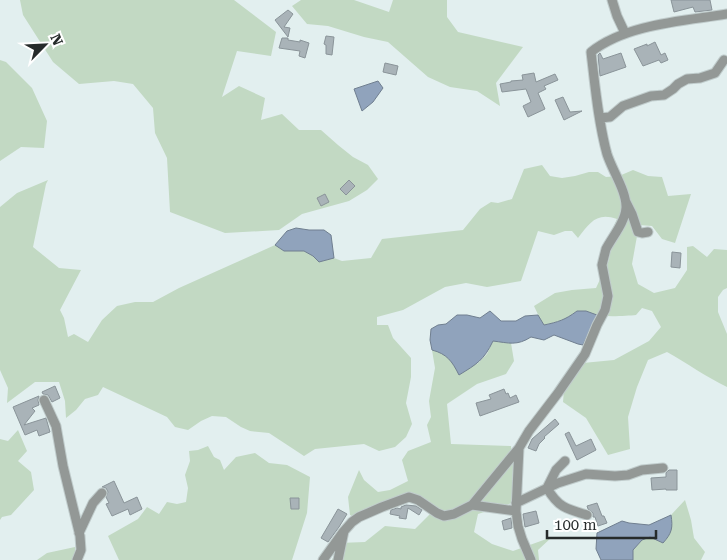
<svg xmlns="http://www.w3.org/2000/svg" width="727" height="560" font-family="'Roboto Serif',serif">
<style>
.green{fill:#c2d9c3}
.water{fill:#90a3bc;stroke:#707f90}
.building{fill:#a9b3b8;stroke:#8a9499}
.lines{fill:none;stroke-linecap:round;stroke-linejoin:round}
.street-casing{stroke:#c0cccc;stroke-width:11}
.street{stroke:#939896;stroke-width:9}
</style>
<rect width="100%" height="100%" fill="#e2efef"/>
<path class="green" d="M20 0H234L276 32 271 56 237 51 222 97 239 86 265 98 261 120 282 114 299 130H321L338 145 353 157 368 165 378 179 367 190 349 201 302 214 279 230 225 233 170 212 167 158 155 133 153 108 133 84 114 81 79 84 53 62 23 15Z
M301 0H354L389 12 393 0H447V17L458 32 523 47 496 83 500 106 477 91 450 87 428 77 388 42 364 37 328 26 307 24 292 6Z
M0 60 6 62 32 88 47 121 44 148 21 147 0 161Z
M542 165 550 176 562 178 575 176 589 172H598L606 177 619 176 633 170 648 176 662 177 668 196 691 194 675 243 662 239 652 226 639 225 632 264 638 284 654 293 675 288 687 270V247L693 246 707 257 714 249 727 250V288L723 290 718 297V312L727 334V387C706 377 687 363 667 352L648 360 637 387 628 417 630 449 608 455 586 418 563 402 564 390 583 363 614 360 649 341 661 327 652 311 642 308 636 315C627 316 605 317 596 315 588 313 585 311 577 311 565 320 558 322 543 325L534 306 555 293 572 290 596 288 609 260 612 230 617 219C596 212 590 223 578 238L572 231H565L554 235 538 231 521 281 487 287 466 283 445 287 403 310 377 317V325H388L393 338 411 358V377L406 403 412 424 406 437 395 447 379 451 364 444 315 449 304 456 269 433 250 431 241 427 226 417 212 416 201 421 188 430 175 427 167 417 103 387 98 395 85 399 76 410 66 418 65 401 59 382H35L7 403 8 388 0 370V207L17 193 48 180 46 184 33 247 59 268 81 270 60 310 64 318 68 337 74 334 88 342 102 320 117 306 135 302H153L179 288 275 245 284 251H304L313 256 319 262 334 258 342 261 371 258 382 239 463 230 480 209 491 202 498 203 512 199 524 169Z
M493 341 511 343 514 361 506 374 477 384 447 404 451 444 511 446 513 467 512 503 478 514 474 532 492 544 513 551 552 537 538 550 539 560H332L339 543 365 542 385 526 415 529 430 514C426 510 420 503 414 502 400 498 375 514 362 521L350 515 348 497 359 470 364 480 378 492 390 490 408 481 402 460 408 451 431 442 427 425 431 417 429 401 435 368 432 350 442 352 453 363 477 364 487 354Z
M18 430 27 451 18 461 31 472 34 490 11 515 2 517 0 520V439L8 441Z
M208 446 214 457 220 460 224 470 236 457 255 453 269 463 287 465 310 477 307 513 292 560H119L108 536 138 519 147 507 159 514 167 502 177 504 186 502 188 488 185 475 190 461 189 451 198 450Z
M685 500 691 520 694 538 705 552 701 560H633V550L642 540 650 537 657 540 672 525 671 515Z
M75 547V560H37L47 553Z"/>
<path class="water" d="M378 81 383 88 373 102 362 111 354 89Z
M296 228 309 230H324L331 235 334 258 319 262 313 256 304 251H284L275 245 287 231Z
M490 311 501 321H516L525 316 538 315 544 325C558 322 565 320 577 311H586L597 315 583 345 578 344 554 335 544 340 531 337C517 346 509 343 493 341 484 360 477 364 459 375 452 361 447 354 432 350L430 340 431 329 438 325 446 324 457 315H467L480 318Z
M671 515C673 528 672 533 663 543L650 537 642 540 633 550V560H601L596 549 597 533 622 521 629 523 649 525Z"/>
<path class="building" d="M671 0H710L712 10 695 12 693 7 674 12Z
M288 10 293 14 284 27 290 28 288 37 275 20Z
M326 36 334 37 332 55 326 54V45L324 44Z
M282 38H288V40L300 42V40L309 43 305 58 299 56 300 51 279 48Z
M655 42 661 55 665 53 668 60 661 63 659 60 643 66 634 49 647 44V46Z
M600 53 603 59 621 53 626 67 600 76 598 55Z
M385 63 398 66 396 75 383 72Z
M534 73 536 82 555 74 558 80 544 86 546 89 538 93 545 109 528 117 523 106 531 102 526 89 502 92 500 84 511 82V81L523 80 522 75Z
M563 97 570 112 582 111 564 120 555 100Z
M349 180 355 186 346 195 340 189Z
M325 194 329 202 321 206 317 198Z
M672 252 681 253 680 268 671 267Z
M55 386 60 398 52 402 48 395 43 394 42 392Z
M504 389 506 394 508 393 510 398 516 395 519 402 480 416 476 403 491 399 489 395Z
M39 396 38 400 39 405 32 408 35 411 24 425 46 418 50 432 39 436 37 430 25 435 13 407Z
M555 419 559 424 544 437 545 438 539 444 536 451 528 448 532 439Z
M569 432 576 446 591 439 596 450 577 460 565 434Z
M669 470H677V490H666V489L652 490 651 478 666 477V473Z
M114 481 124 503 137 497 142 509 130 515 128 509 112 516 106 504 109 503 106 497 108 492 106 488 102 487Z
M290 498H299V509H291Z
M597 503 602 516H604L607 523 598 526 595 517H593V513L588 509 587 506Z
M406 505 416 506 422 510 419 515 408 508 406 519 399 518 400 516 390 514 391 510 397 508 401 509V507Z
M338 509 347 514 339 527 328 542 321 538Z
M536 511 539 523 525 527 523 514Z
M511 518 512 528 504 530 502 521Z"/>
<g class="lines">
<g class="street-casing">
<path id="street" d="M612 0 617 16 625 33
M600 118 610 117 623 106 651 96 664 95 673 89 678 84 687 79 700 78 715 73 724 60
M626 202 632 214 638 232 642 233 648 232
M44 400 56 426 63 466 80 536 81 550 77 560
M519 448 516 511 518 526 522 539 531 560
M565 461 556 470 547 488C558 507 566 509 587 515
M516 503 558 483 586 474 615 476 628 475 642 470 663 468
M472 505 516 511
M79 533 93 503 102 493
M323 560 343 532
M338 560 344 531 352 522 359 517 382 507 409 497 418 500 437 513 444 516 454 514 472 505 519 448 529 431 558 393 585 354 597 325 605 310 608 296 602 265 606 249C613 236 625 222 626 208 627 192 612 170 607 154 598 121 595 85 591 52 626 24 684 21 727 14"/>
</g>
<use href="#street" class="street"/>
</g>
<g transform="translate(45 45) rotate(66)" stroke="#ffffff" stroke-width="4" paint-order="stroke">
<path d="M0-4L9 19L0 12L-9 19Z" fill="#262b2b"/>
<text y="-8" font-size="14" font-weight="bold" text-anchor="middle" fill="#262b2b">N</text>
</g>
<path d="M547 530v8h109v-8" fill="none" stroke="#262b2b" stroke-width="2.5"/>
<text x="554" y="530" font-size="15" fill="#262b2b" stroke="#ffffff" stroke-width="4" paint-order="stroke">100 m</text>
</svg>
